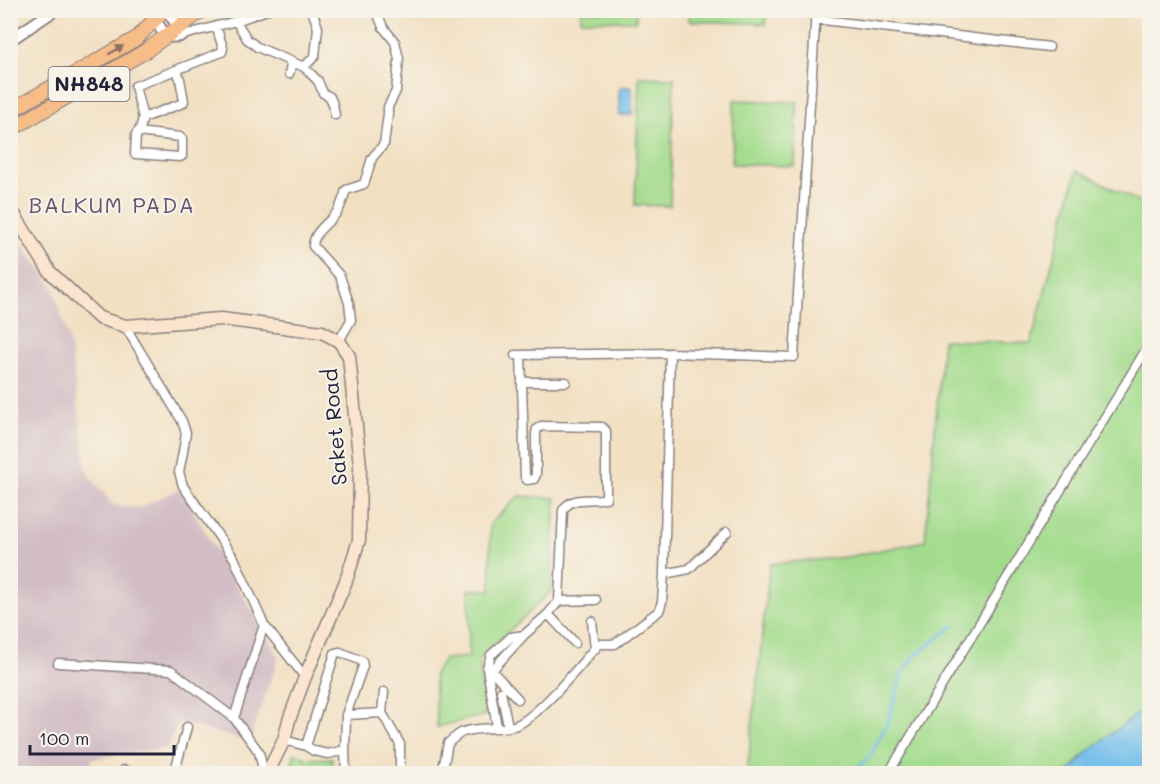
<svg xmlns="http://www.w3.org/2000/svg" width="1160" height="784" font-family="Mali,sans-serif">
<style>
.industrial{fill:#d2bdc5}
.green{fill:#a3db8d;stroke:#627e64;stroke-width:1.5}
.water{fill:#71beeb;stroke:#4a7093;stroke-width:1.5}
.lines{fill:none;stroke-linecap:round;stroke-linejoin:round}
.stream{stroke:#71beeb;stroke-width:3}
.minor-casing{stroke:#8a817f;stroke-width:11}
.tertiary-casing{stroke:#8a817f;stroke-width:14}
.secondary-casing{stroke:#8a817f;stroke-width:15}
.trunk-casing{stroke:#8a817f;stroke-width:16}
.minor{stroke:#fff;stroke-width:8}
.tertiary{stroke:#fff;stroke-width:10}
.secondary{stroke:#fce5cf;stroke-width:12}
.trunk{stroke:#f7bd88;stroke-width:14}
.oneway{fill:#8c7062}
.labels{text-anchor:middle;stroke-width:4.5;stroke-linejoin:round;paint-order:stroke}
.shield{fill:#f7f3e8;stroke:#62616f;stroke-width:1.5}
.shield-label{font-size:20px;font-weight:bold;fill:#22223b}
.street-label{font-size:21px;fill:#22223b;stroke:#f7f3e8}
.neighbourhood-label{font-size:22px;letter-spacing:1.5px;fill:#66546e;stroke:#f7f3e8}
</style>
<rect width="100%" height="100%" fill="#f7f3e8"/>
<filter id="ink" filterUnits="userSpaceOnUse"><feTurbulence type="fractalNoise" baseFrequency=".0167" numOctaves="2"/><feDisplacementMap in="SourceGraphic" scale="12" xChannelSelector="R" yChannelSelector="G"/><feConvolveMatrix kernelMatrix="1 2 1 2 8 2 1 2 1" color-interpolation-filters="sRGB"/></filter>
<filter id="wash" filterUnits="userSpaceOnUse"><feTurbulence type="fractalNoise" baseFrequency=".008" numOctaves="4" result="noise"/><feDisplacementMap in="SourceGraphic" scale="24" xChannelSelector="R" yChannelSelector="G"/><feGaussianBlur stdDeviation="1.35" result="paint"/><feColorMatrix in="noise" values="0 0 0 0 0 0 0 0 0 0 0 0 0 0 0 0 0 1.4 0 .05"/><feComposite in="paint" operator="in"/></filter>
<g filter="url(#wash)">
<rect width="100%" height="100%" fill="#f2e0c3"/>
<path class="industrial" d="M10 228 52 285 69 339 87 473 113 505 139 508 180 489 279 657 249 742 179 722 167 748 91 759 93 773H11Z"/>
<path class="green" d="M581 11H636V21L581 20Z
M690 11H767L766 24 689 21Z
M639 77 674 78 670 206 635 205Z
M734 100 797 102 795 166 732 164Z
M1077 170 1149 207V705L1090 750 1067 773 747 774 770 564 847 557 925 541 943 340 1031 343Z
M519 496 556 498 551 592 479 659 485 715 437 727 434 674 444 659 469 657V590H491L490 524Z
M294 753 307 759 332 758 333 773 291 774Z"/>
<path class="water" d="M632 87V115H619V87Z
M1149 705V773H1068L1090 750Z"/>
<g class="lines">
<path class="stream" d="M852 774 871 755 888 721 903 672 915 656 953 626"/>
</g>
</g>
<g filter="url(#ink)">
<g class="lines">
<g class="minor-casing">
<path id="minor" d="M815 19 1049 47
M236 21 247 39 257 47 304 67 315 56 318 28 312 10
M180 36 236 21 267 10
M304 67 318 81 323 93 330 97 333 104 335 115
M177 70 180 79 184 101 183 103 143 118 135 86 222 52 223 48 216 26
M289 74 292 61
M138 132 180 137 182 139V156L180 157 135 154 136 134 140 129 143 118
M125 326 182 421 186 433 183 452 179 472 183 486 234 558 264 625 305 677
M339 341 351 320 349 303 340 276 313 246C314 229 332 222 339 209 342 203 344 196 346 190L364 184 372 158 384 144 388 114V107L396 91 399 59 395 42 383 27 376 10
M515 355 670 353
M522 382H566
M664 574 689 569 727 532
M559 601 596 600
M548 614 575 643
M592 621 595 649
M58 663 171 670 234 718 259 752 264 774
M501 692 508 726
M518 699 493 672 494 668 524 635
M382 713 384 692
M346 715 382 713 400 744V774
M234 718 264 625
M497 727 487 668 491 655 511 637 524 635 548 614 559 601 563 510C572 495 591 502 606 498V431L602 427 541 426 537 429 536 433V475L534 479 527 480 525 477 521 355
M284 740 306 746 314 751 328 754 345 750 346 774
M306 746 335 653 340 652 362 661 363 666 346 715 345 750
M124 770 136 774
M174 774 187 727
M442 774 448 743C453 739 458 734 463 732 480 726 498 730 514 726 535 720 583 663 598 644H615L659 611 662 602 664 574 670 353 794 357 816 10
M888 774 1150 343"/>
</g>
<g class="tertiary-casing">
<path id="tertiary" d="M149 10 166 37 180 36 179 28 167 10
M10 40 55 10"/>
</g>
<g class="secondary-casing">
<path id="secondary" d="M10 208 50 272 99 318 125 326 221 319 322 332 339 341 349 356 360 466 359 540 346 581 305 677 289 720 284 740 267 774"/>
</g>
<g class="trunk-casing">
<path id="trunk" d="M10 111 137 38 164 10
M10 130 144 52 203 10"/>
</g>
<use href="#minor" class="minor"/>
<use href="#tertiary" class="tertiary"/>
<use href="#secondary" class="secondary"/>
<use href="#trunk" class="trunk"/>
</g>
<defs><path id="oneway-solid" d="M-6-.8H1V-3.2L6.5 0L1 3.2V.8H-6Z" transform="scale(1.5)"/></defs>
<use class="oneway" href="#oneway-solid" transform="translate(116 50) rotate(-30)"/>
</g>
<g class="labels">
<rect class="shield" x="48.5" y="67" width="81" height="34" rx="4.5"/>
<g class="shield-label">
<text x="89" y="91">NH848</text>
</g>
<g class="street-label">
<text transform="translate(335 427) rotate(-95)" y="7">Saket Road</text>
</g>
<g class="neighbourhood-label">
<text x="112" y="213">BALKUM PADA</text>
</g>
</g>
<rect width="1160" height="784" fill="none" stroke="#f7f3e8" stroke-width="36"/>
<path d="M30 745v9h144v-9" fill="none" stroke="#22223b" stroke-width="3"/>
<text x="39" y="745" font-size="18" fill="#22223b" stroke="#f7f3e8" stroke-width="4.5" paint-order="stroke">100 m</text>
</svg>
